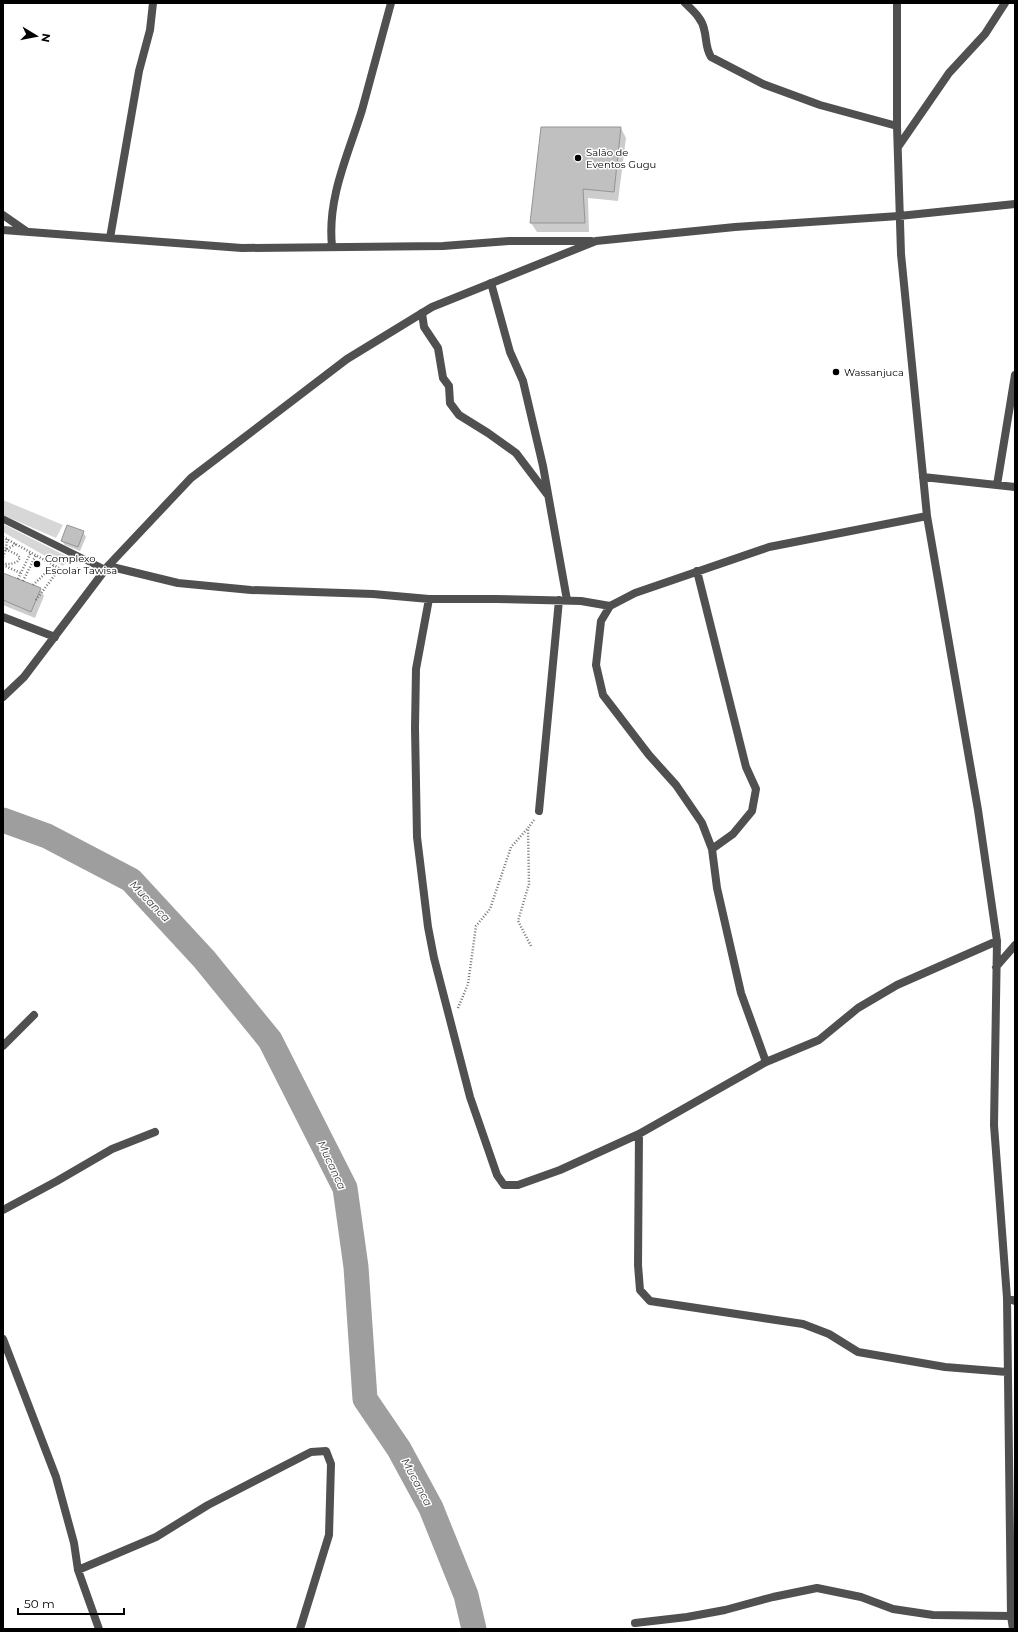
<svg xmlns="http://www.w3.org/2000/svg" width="1018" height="1632" font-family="Montserrat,sans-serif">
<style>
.green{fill:#d7d7d7}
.shadow{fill:#0003}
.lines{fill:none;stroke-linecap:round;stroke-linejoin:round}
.river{stroke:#9e9e9e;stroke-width:25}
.building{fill:#c0c0c0;stroke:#949494}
.path{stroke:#727272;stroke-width:2.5;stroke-dasharray:1 2;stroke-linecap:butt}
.service{stroke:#505050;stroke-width:7}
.pedestrian{stroke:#505050;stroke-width:8}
.minor{stroke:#505050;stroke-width:8}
.poi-dot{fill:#000;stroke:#fff;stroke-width:1.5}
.labels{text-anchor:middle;stroke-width:3;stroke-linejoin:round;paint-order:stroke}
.poi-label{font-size:10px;fill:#000;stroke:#fff;text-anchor:start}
.water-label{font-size:11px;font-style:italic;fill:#3f3f3f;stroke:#fff}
</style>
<rect width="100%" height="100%" fill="#fff"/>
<path class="green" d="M3 500 63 525 56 538 3 515Z
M3 524 70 558 63 566 3 532Z"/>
<path class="shadow" d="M621 128 626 138 618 201 588 198 589 232H537L531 223Z
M83 532 86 537 80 551 65 545 62 541Z
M3 574 40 589 44 596 35 618 3 605Z"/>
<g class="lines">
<path class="river" d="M3 820 47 836 131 880 204 959 270 1040 345 1188 356 1267 365 1399 399 1449 431 1508 466 1595 474 1629"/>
</g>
<path class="building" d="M541 127H621L614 192 583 189 585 223H530Z
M67 525 84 531 78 547 61 541Z
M3 573 41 588 31 612 3 600Z"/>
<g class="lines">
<path class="path" d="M3 537 66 572 79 568
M3 548 18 555 20 558 17 562 11 564H3
M7 549 16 544
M3 557 6 549 7 539
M3 565 21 573
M18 579 31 552
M23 581 36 555
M33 585 54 565
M36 600 60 568
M531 946 518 921 529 884 528 828 534 820
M458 1008 468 984 476 926 490 909 511 847 528 828"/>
<path class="service" d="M3 519 106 570"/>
<path class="pedestrian" d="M491 283 510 352 523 381 543 466 567 600
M422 313 424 327 438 348 443 378 449 386 450 403 459 415 488 433 516 453 547 494"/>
<path class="minor" d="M685 3C692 10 702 18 704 29 707 39 705 47 711 57L763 84 820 105 897 126
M897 3V126L901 254 927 516 978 810 997 941 994 1125 1007 1298 1011 1616 1013 1629
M898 147 949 73 985 34 1005 3
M3 215 26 231
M3 230 242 248 443 246 509 241H591
M110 238 139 71 150 30 153 3
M332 246C327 198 348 155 362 110 372 74 381 39 391 3
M923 477 1015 487
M997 485 1015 375
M108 566 178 583 251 590 373 594 429 599H495L581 601 610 606 635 593 769 547 927 516
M697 571 746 767 756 789 752 811 733 834 712 849
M429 599 416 669 415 728 417 837 428 927 434 958 470 1097 497 1175 504 1185H518L560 1170 639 1134 766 1062 819 1040 858 1008 897 985 997 941
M610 606 601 621 596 665 603 695 649 755 676 785 702 823 712 849 717 888 741 993 766 1062
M3 617 55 637
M3 697 24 677 108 566 191 478 347 359 432 307 596 241 735 227 899 216 1015 204
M539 811 559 600
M996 967 1015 945
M3 1046 34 1015
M639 1134 638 1265 640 1290 650 1301 803 1324 829 1334 858 1352 945 1367 1007 1372
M3 1210 57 1181 112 1149 155 1132
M1007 1298 1015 1301
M3 1339 56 1477 74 1543 78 1570 99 1629
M78 1570 156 1537 208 1505 311 1452 326 1451 331 1464 329 1535 300 1629
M635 1623 687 1617 725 1610 773 1597 817 1588 861 1597 893 1609 933 1615 1011 1616"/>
</g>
<g class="poi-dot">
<circle cx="578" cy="158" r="4"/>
<circle cx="836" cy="372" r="4"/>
<circle cx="37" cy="564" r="4"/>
</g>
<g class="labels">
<g class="poi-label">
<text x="586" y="156">Salão de<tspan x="586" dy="12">Eventos Gugu</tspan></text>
<text x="844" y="376">Wassanjuca</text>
<text x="45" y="562">Complexo<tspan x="45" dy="12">Escolar Tawisa</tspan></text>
</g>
<g class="water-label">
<text transform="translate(150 901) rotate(46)" y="4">Mucanca</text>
<text transform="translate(332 1165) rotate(65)" y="4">Mucanca</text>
<text transform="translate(417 1482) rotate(62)" y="4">Mucanca</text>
</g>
</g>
<rect width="1018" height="1632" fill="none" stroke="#000000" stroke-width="8"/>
<g transform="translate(36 36) rotate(100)" stroke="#ffffff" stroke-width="3" paint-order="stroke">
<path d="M0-3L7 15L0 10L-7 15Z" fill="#000000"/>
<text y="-6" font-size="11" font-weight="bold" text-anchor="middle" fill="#000000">N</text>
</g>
<path d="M18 1608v6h106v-6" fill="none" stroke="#000000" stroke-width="2"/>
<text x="24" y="1608" font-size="12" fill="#000000" stroke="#ffffff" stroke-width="3" paint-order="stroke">50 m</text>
</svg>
